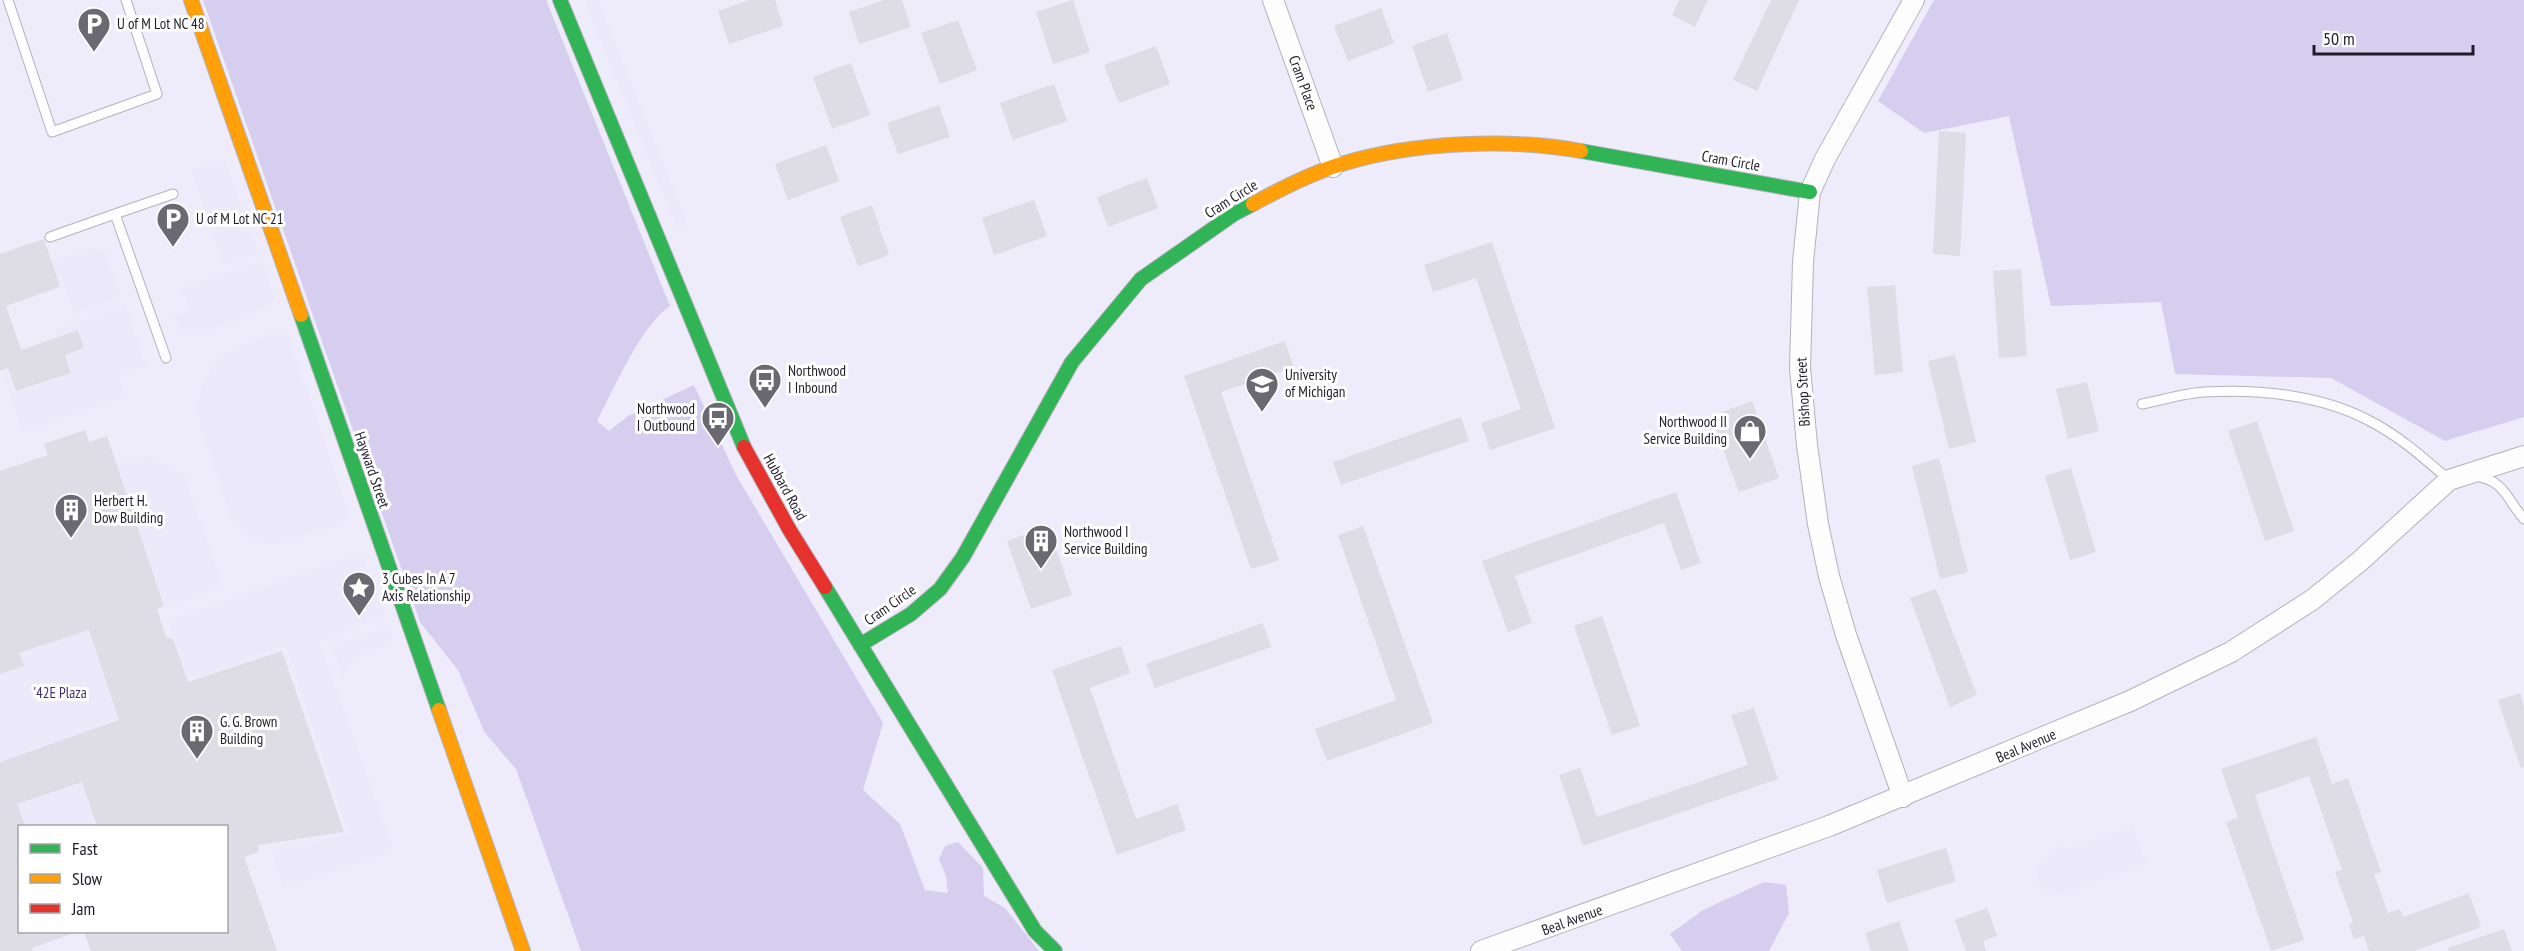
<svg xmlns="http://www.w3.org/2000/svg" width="2524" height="951" font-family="'PT Sans Narrow',sans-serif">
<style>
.built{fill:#eeebfb;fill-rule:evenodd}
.green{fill:#ece9fa}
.forest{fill:#d5ceef}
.building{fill:#dedce5}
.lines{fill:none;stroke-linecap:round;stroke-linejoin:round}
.lane-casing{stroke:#b3b2ba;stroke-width:11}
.street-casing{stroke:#b3b2ba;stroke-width:22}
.fast-casing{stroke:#b3b2ba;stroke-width:16}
.slow-casing{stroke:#b3b2ba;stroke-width:16}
.jam-casing{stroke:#b3b2ba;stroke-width:16}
.lane{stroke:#fdfdfe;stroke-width:9}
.street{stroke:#fdfdfe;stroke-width:20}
.fast{stroke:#30b455;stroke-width:14}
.slow{stroke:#ff9f0a;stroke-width:14}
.jam{stroke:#e5322d;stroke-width:14}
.labels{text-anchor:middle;stroke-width:6;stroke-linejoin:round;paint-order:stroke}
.poi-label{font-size:15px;fill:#1f1d29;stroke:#fff;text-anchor:start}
.street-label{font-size:15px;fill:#1f1d29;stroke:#fff}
.park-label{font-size:15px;fill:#412f6f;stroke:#fff}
</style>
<rect width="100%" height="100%" fill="#f4f3f8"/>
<path class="built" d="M0 0H2524V951H0ZM20 826H226V932H20Z"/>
<path class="green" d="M584 0H598L688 225 676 226Z
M225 160 259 253 224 265 191 170Z
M93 248 103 250 106 254 122 298 74 314 60 272 57 273 53 262Z
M262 260 275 299 267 308C254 314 205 334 193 334 183 334 175 325 172 316L189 310 182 288Z
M125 305 146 366 119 376 126 397 23 432 4 374 7 373 15 394 73 374 67 355 85 348 79 328 57 335 55 330Z
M282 332 287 334 289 338 350 517 335 527 273 545 248 537 231 518 200 426 198 404 202 385 214 364 235 347 271 333Z
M147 455 184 475 221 581 219 588 166 607 118 465Z
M354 555 361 556 366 562 384 613 383 617 319 641 393 848 392 852 387 854 284 887 271 852 349 833 285 646 187 680 167 621Z
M390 626 393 636 390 641C372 657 348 648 344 679L332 646Z
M86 631 93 643 119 720 0 761V674L24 666 20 655Z
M82 782 97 826H25L17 804Z
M2133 827 2147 865 2079 887V892C2035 906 2019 864 2063 845L2065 850Z"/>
<path class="forest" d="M203 0H546L670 306C641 325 614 389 597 421L609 431 628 416 694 385 736 475 883 723 863 790 900 824 925 890 948 893 946 876 939 859 945 846 958 842 983 868 984 896 1005 908 1039 951H581L516 769 485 733 458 670 420 622Z
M1934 0H2524V417L2445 441 2331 378 2175 374 2161 302 2051 306 2009 116 1924 133 1878 101Z
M1764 882 1786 885 1789 913 1769 951H1682L1670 934 1703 910Z"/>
<path class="building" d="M749 0H775L783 26 729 44 718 11Z
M884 0H902L911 27 859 44 849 12Z
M1073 0 1090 52 1053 64 1036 12Z
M1679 0H1708L1695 27 1672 15Z
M1771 0H1799L1757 91 1733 80Z
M1381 8 1394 43 1348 61 1334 26Z
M958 20 977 70 940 84 921 33Z
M1447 33 1463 80 1428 92 1412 46Z
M1156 46 1170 84 1119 103 1104 65Z
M851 63 870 115 832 129 813 77Z
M1054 84 1067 121 1013 140 1000 103Z
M939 105 950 137 898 154 887 123Z
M1939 131 1966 133 1960 256 1933 254Z
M826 145 839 181 788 200 775 164Z
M1147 178 1158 208 1108 227 1097 197Z
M1034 200 1047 236 994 255 982 218Z
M872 205 889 255 858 266 840 217Z
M44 239 60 287 6 306 21 350 78 330 84 348 65 355 71 373 16 391 8 368 0 371V254Z
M1492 242 1555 428 1490 450 1481 423 1521 409 1476 278 1433 292 1424 265Z
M2021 269 2027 356 1999 358 1993 271Z
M1895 285 1903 372 1875 375 1867 287Z
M1285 341 1294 367 1221 392 1279 560 1251 569 1184 376Z
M1955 355 1976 442 1949 449 1928 361Z
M2087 382 2099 431 2068 439 2056 389Z
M1752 401 1779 478 1739 492 1711 416Z
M1461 417 1469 441 1341 485 1333 462Z
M2257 421 2294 531 2265 541 2228 431Z
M85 430 89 442 107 436 164 606 157 609 166 637 173 639 188 682 282 651 344 832 258 845 259 852 244 857 277 951H91L84 932H226V826H97L82 782 17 804 25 826H20V932H71V934L32 948 33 951H0V762L119 720 89 630 19 653 24 666 0 674V471L48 455 44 444Z
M1939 458 1968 572 1940 579 1912 466Z
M2071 468 2096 552 2070 560 2045 476Z
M1676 492 1701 563 1681 570 1664 523 1515 576 1532 623 1508 632 1482 561Z
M1048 526 1072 595 1031 609 1007 541Z
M1363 526 1433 723 1327 761 1315 729 1396 700 1338 535Z
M1936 589 1977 695 1950 707 1910 598Z
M1602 616 1640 726 1612 735 1574 626Z
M1263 623 1271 647 1155 688 1146 664Z
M1121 646 1130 673 1090 688 1136 819 1177 804 1186 830 1117 855 1052 670Z
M2520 693 2524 707V767L2521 768 2498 700Z
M1754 708 1778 779 1583 846 1559 775 1580 768 1597 817 1748 765 1731 715Z
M2316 737 2332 784 2348 778 2381 872 2374 874 2388 913 2400 909 2403 917 2469 893 2481 927 2414 951H2369L2364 936 2354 939 2349 924 2353 922 2335 872 2342 870 2309 776 2255 795 2304 940 2271 951 2226 822 2238 818 2221 769Z
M1946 848 1956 881 1887 903 1877 870Z
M1987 908 1997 936 1983 941 1986 951H1966L1955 920Z
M1899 921 1909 951H1871L1865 933Z
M2504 929 2512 951H2449L2448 948Z"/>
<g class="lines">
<g class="lane-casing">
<path id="lane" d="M8 0 52 132 157 94 126 0
M115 214 173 194
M50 237 115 214 166 358
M2142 404C2163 400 2184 393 2205 392 2259 389 2320 395 2368 420 2398 435 2424 458 2449 480
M2475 476C2505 480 2507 500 2524 519"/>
</g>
<g class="street-casing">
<path id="street" d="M1273 0 1333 167
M1903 797 1846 635 1829 576 1818 524 1807 445 1800 368 1803 262 1810 192 1825 159 1914 0
M1481 951 1829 826 2130 701 2231 652 2312 600 2359 562 2449 480 2524 456"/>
</g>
<g class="fast-casing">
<path id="fast" d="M560 0 744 447
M1581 151 1810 192
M301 315 439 710
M825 587 1035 931 1055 951
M860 645 911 614 940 589 963 557 1072 362 1141 279 1234 214 1253 204"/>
</g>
<g class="slow-casing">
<path id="slow" d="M191 0 301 315
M1253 204C1282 188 1313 172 1345 163 1415 142 1509 138 1581 151
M439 710 523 951"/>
</g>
<g class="jam-casing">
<path id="jam" d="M744 447 789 529 825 587"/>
</g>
<use href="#lane" class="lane"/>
<use href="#street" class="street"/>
<use href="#fast" class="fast"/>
<use href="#slow" class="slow"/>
<use href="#jam" class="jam"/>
</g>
<defs>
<g id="parking-pin" transform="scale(1.725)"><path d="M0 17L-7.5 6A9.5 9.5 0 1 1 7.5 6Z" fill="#6a6871" stroke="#fff"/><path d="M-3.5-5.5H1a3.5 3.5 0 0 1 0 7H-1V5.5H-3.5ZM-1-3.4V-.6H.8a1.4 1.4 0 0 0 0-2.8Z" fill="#fff"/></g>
<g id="bus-pin" transform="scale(1.725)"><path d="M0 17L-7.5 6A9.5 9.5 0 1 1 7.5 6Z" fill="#6a6871" stroke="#fff"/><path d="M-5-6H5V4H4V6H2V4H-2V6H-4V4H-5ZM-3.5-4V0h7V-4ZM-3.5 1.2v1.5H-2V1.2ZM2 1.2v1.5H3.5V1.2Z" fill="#fff"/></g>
<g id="university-pin" transform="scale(1.725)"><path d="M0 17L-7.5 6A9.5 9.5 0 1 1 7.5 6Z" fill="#6a6871" stroke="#fff"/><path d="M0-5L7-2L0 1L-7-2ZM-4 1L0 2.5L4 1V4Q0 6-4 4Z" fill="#fff"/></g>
<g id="shop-pin" transform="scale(1.725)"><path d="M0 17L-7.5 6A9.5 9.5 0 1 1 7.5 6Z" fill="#6a6871" stroke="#fff"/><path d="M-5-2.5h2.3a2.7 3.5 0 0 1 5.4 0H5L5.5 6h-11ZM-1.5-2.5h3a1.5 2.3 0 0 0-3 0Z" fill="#fff"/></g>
<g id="building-pin" transform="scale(1.725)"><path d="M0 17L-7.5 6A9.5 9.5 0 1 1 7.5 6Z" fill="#6a6871" stroke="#fff"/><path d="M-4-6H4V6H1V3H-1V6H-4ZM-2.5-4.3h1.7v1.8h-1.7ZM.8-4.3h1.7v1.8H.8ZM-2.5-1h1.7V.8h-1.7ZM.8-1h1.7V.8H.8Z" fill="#fff"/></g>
<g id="sight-pin" transform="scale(1.725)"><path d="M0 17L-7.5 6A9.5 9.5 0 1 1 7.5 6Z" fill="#6a6871" stroke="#fff"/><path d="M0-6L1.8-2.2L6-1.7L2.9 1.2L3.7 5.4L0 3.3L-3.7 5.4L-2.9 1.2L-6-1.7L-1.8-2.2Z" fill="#fff"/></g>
</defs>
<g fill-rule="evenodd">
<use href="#parking-pin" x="94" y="24"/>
<use href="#parking-pin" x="173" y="219"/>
<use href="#bus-pin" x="765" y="380"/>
<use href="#university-pin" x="1262" y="384"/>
<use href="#bus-pin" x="718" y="418"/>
<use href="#shop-pin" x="1750" y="431"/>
<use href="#building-pin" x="71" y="510"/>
<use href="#building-pin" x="1041" y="541"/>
<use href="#sight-pin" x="359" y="588"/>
<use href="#building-pin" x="197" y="731"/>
</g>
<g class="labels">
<g class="poi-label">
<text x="117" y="29">U of M Lot NC 48</text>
<text x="196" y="224">U of M Lot NC 21</text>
<text x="788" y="376">Northwood<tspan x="788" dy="17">I Inbound</tspan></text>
<text x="1285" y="380">University<tspan x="1285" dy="17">of Michigan</tspan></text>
<text x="695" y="414" text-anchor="end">Northwood<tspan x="695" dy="17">I Outbound</tspan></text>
<text x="1727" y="427" text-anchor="end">Northwood II<tspan x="1727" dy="17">Service Building</tspan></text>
<text x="94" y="506">Herbert H.<tspan x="94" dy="17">Dow Building</tspan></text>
<text x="1064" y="537">Northwood I<tspan x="1064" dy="17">Service Building</tspan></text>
<text x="382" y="584">3 Cubes In A 7<tspan x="382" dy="17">Axis Relationship</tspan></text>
<text x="220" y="727">G. G. Brown<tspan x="220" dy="17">Building</tspan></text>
</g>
<g class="street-label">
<text transform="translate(1303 83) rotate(70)" y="5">Cram Place</text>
<text transform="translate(1731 161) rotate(10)" y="5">Cram Circle</text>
<text transform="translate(1231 199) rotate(-32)" y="5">Cram Circle</text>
<text transform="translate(1803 392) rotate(-93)" y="5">Bishop Street</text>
<text transform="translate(372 470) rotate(71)" y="5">Hayward Street</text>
<text transform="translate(785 487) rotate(61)" y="5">Hubbard Road</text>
<text transform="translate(890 605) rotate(-35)" y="5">Cram Circle</text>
<text transform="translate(2026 746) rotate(-23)" y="5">Beal Avenue</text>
<text transform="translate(1572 920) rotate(-20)" y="5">Beal Avenue</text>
</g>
<g class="park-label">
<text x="60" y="698">'42E Plaza</text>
</g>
</g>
<rect x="18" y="825" width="210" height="108" fill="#ffffff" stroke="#a5a5a9" stroke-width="1.5"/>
<rect x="30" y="844" width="30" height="9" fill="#30b455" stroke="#a5a5a9" stroke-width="1.5"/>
<text x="72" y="855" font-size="18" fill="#1f1d29">Fast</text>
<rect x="30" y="874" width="30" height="9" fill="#ff9f0a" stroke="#a5a5a9" stroke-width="1.5"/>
<text x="72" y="885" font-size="18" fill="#1f1d29">Slow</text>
<rect x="30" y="904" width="30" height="9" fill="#e5322d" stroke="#a5a5a9" stroke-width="1.5"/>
<text x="72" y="915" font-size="18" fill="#1f1d29">Jam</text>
<path d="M2314 45v9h159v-9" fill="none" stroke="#1f1d29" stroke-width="3"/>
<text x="2323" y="45" font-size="18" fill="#1f1d29" stroke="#ffffff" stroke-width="4.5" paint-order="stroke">50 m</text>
</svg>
